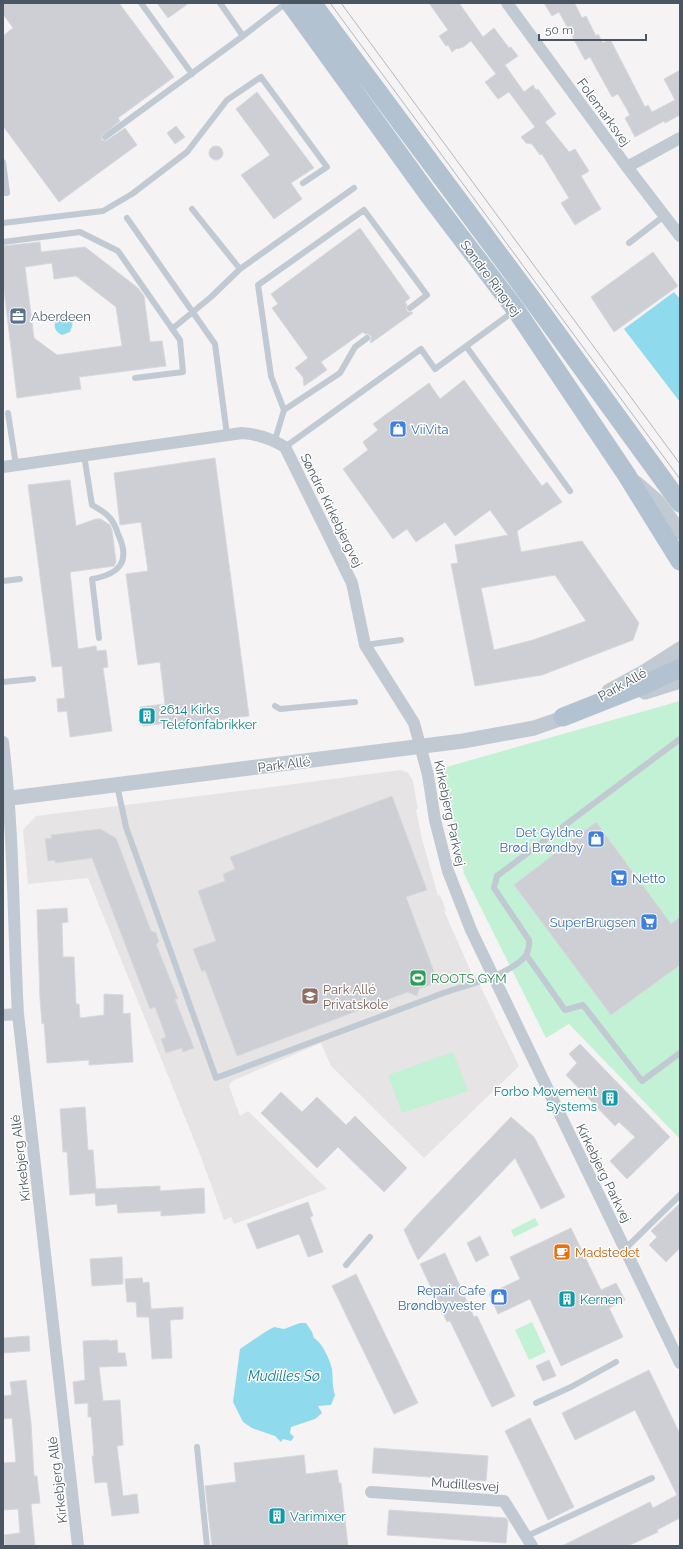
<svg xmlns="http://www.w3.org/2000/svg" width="683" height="1549" font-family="Raleway,sans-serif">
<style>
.education{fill:#e6e4e5}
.green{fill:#c3f1d5}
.water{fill:#90daee}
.building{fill:#cdcfd5;stroke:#d7d9de;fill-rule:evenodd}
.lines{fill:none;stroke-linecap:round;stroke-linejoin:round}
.service{stroke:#c1cad2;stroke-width:6}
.minor{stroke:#c1cad2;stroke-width:12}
.tertiary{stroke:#c1cad2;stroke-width:15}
.primary{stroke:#b3c2d1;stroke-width:19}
.tram{stroke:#b5b8bd;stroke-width:1}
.labels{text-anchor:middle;stroke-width:3;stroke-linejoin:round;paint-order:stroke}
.street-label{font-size:13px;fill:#4a5661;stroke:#fff}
.service-label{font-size:13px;fill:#4e5e75;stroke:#fff;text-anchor:start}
.shop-label{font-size:13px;fill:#366cbe;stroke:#fff;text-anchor:end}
.culture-label{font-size:13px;fill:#0d838f;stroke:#fff;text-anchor:start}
.leisure-label{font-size:13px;fill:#27864d;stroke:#fff;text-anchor:start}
.education-label{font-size:13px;fill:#785e54;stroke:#fff;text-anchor:start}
.food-label{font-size:13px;fill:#c56008;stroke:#fff;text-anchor:start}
.water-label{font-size:14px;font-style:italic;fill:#0c7c9b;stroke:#fff}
</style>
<rect width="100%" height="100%" fill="#f5f3f3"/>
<path class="education" d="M401 770 408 773 413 781 418 809 416 810 422 839 438 896 440 895 446 911H444L472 974 474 973 519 1066 424 1158 331 1066 321 1043 232 1081 229 1086 240 1116 248 1111 327 1189 234 1224 231 1217 224 1220 201 1157 88 878 28 884 23 830 36 816 257 789Z"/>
<path class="green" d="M680 701V1139L569 1024 546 1038 464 874 443 768Z
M453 1052 468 1091 402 1113 388 1075Z
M535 1218 539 1225 514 1237 511 1230Z
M532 1322 546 1352 529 1360 515 1330Z"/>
<path class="water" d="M674 292 680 299V402L624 329Z
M67 314H71L74 316 72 326 70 332 62 335C49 329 55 316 67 314Z
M300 1323H306L312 1332 314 1338C323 1344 329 1358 332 1369 333 1377 332 1386 335 1395L331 1405 318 1406 322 1413 315 1419 291 1427 290 1433 294 1437 291 1441 283 1439 281 1442 275 1436 252 1428 243 1422 233 1402 240 1349 265 1332 274 1327 284 1329Z"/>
<path class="building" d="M3 3H119L174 77 118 118 120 121 101 136 102 140 106 141 125 128 137 145 59 202 3 126V36L13 28 3 14Z
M157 3H189L168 18Z
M429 3H459L483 37 494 28 509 48 511 47 518 56 505 65 524 92 533 85 536 90 538 89 556 114 545 122 569 152 575 149 589 171 581 176 601 209 575 225 561 203 569 198 542 154 540 155 532 144 526 143 521 137 535 127 509 92 498 99 485 82 496 74 471 41 462 48V47L458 49 457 48 452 52 448 45 446 46 439 36 448 30Z
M544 3H576L575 4 582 18 586 16 596 36 598 34 603 43 610 39 645 107 648 105 652 112 675 100 664 79 680 70V115L665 123 664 121 635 137 625 118 630 115 618 94 612 97 590 57 585 60 559 12 552 16Z
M257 92 314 168 291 183 302 199 274 219 241 175 270 155 236 109Z
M176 126 185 137 175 144 167 133Z
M209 153a7 7 0 1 1 14 0a7 7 0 1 1-14 0Z
M360 228 410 298 405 302 407 305 406 309 408 312H412L413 313 371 343 370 342 371 339V336L368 334H365L363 332 321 362 327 370 304 386 303 377 295 368 308 358 272 308 278 304 271 294Z
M40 242 41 252 85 247 138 288 144 296 150 342 162 341 166 366 79 377 81 389 17 398 3 282V246ZM52 263 54 279 76 276 116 307 122 346 57 355 34 338 25 267Z
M653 252 678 286 614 332 591 297Z
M464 380 542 486 547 482 562 502 517 531 521 552 582 541 639 623 633 640 542 675 475 686 451 564 458 563 455 545 508 535 490 510 455 536 445 522 416 542 407 529 393 539 343 469 368 450 363 442 378 430 373 424 429 383 440 399ZM555 575 586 621 533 640 494 650 481 588Z
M215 458 249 716 167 726V723L143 726 140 707 165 704 160 662 138 665 126 574 148 571 141 522 120 525 114 473Z
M70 480 76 526 96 519H101L110 525 112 530 116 562 114 566 70 572 78 649 96 646 97 651 106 650 108 667 103 668 112 731 70 737 67 711 58 712 57 699 65 698 62 666 52 667 28 485Z
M392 796 427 890 406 897 438 982 419 989 417 996 408 992 237 1056 205 970 202 972 193 949 216 941 198 891 225 881 223 874 235 869 230 857Z
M596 822 671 924 680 917V965L611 1015 514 885Z
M100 829 116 838 151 931 156 933 159 942 156 944 178 999H175L194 1048 183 1052 182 1048 166 1053 161 1039 166 1037 155 1007 150 1009 92 858 55 863V860L48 861 45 839 52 838 51 835Z
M67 908 68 922 62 923 63 957H74L76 1004H79L80 1018 104 1015V994L123 995V1014L130 1013 133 1062 89 1065V1060L47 1063 44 1023 42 1024 40 998 37 910Z
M580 1044 670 1137 627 1179 610 1161 635 1137 619 1122 615 1126 566 1075 577 1063 569 1054Z
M281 1092 302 1112 317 1097 346 1125 355 1116 407 1168 384 1192 338 1147 317 1168 261 1113Z
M85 1107 88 1150H93L96 1189 160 1186V1191L204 1188 205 1213 161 1216V1211L118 1213 117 1204 96 1206 95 1193 70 1195 67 1152H63L60 1109Z
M511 1117 534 1137 565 1197 541 1209 515 1158 418 1260 404 1230 415 1217Z
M308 1202 313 1216 310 1217 323 1252 308 1257 299 1234 257 1249 247 1224Z
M680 1203V1248L666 1262 649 1245 657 1237 651 1231Z
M571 1228 601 1290 616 1283 625 1300 609 1308 623 1337 561 1366 530 1299 498 1314 489 1294 520 1279 510 1257Z
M480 1236 489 1255 476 1262 467 1243Z
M445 1253 474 1317 477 1316 515 1396 492 1407 450 1321 447 1322 420 1264Z
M122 1257 123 1284 92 1286 90 1259Z
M356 1274 418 1403 394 1414 332 1286Z
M142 1278 143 1283 149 1282 151 1309 183 1307V1319L170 1320 172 1358 152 1359 149 1317H137L136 1302H127L125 1279Z
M29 1336 30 1351 3 1353V1338Z
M109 1340V1341L117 1340 118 1353H125L127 1366 99 1367 103 1401 120 1400 123 1445 117 1446 123 1496 137 1494 139 1513 112 1516 107 1482 95 1483 92 1456H94L91 1417H88V1403L75 1404 73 1382 85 1380 83 1341Z
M549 1360 556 1376 543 1381 536 1366Z
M649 1370 680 1434V1518L657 1530 658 1532 628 1546H562L650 1502 653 1508 677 1495 635 1410 575 1440 562 1413Z
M26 1380 31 1423 34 1476H37L40 1503 31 1504 35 1546H5L4 1535 20 1533 18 1509 3 1510V1463L16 1462 12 1418 3 1419V1396L12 1395 10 1382Z
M530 1418 574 1507 548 1520 505 1431Z
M374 1448 488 1456 486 1481 372 1473Z
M304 1455 306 1474 337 1470 339 1483H341L348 1546H212L205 1486 236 1482 234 1463Z
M389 1510 506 1518 508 1521 506 1543 387 1535Z"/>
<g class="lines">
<path class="service" d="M141 3 192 74
M220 3 243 36
M105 137 243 36 286 3
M3 162 7 193H3
M192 209 240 269
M127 218 215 344 227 435
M3 223 103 211 132 194 187 152 227 100 261 77 327 167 303 183
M3 242 80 232 118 251 180 340 183 372 135 378
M629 243 664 216
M172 329 211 297 240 269 354 188
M367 338 355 347 340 373 284 410 271 376 258 285 364 210 427 295 410 308
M466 346 570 491
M8 413 16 465
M275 440 284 410
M285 447 421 349 435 369 514 311
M84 455 92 505C97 508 103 511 107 515 113 520 116 527 118 534 131 561 120 574 92 579L99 638
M3 581 20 579
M365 645 401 640
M3 682 33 679
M275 706 280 709 355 702
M117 785 126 827 216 1078C289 1051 361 1024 433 997 460 986 495 980 518 963 527 957 530 950 529 940L494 888 497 876 680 739
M527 956 565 1010 583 1005 642 1081 680 1053
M625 1249 680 1195
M346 1265 370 1237
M536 1403 571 1387 616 1362
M197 1447 207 1546
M527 1536 652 1478"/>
<path class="minor" d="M507 3 627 167 680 236
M627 167 680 138
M3 467 242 433C258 434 272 439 285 447L352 583 365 645 414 723 428 775 435 820 448 871 471 930 680 1363
M3 742C14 832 13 924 18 1014L78 1546
M3 1015 18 1014
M371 1492 504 1501 532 1546"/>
<path class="tertiary" d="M636 483 658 502 680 532
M609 691 644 672 680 649
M645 692 680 681
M3 799 463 741 534 728 574 714"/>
<path class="primary" d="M290 3 428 194 516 310 626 474 680 561
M312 3 532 299 680 503
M563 717 644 685 680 668"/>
<path class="tram" d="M330 3 680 479
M341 3 680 464"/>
</g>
<defs>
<g id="office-square" transform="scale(0.9)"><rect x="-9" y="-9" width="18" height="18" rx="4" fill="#5c6f8a" stroke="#fff"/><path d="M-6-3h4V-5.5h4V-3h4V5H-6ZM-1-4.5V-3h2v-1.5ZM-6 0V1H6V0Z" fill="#fff"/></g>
<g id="shop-square" transform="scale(0.9)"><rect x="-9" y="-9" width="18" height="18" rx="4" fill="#3f7fe0" stroke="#fff"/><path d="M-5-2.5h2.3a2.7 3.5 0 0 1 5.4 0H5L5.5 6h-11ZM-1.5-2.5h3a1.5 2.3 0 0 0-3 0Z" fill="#fff"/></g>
<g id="building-square" transform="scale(0.9)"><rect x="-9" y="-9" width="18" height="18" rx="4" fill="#0f9aa8" stroke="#fff"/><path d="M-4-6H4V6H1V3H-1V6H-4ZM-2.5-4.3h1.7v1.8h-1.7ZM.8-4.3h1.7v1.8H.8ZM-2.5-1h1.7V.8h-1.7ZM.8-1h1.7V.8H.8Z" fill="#fff"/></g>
<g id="supermarket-square" transform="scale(0.9)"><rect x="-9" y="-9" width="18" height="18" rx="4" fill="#3f7fe0" stroke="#fff"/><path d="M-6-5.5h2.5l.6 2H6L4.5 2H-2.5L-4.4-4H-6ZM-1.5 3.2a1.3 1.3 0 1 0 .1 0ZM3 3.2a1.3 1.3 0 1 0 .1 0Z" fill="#fff"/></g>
<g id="stadium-square" transform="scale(0.9)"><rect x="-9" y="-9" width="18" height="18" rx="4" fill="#2e9e5b" stroke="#fff"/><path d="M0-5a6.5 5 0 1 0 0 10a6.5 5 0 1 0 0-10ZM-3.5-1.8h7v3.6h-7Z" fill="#fff"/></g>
<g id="school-square" transform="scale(0.9)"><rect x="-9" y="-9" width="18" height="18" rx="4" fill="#8d6e63" stroke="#fff"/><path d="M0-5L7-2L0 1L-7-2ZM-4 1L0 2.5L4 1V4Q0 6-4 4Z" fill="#fff"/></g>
<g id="cafe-square" transform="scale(0.9)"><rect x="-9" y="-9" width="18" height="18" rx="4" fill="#e8710a" stroke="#fff"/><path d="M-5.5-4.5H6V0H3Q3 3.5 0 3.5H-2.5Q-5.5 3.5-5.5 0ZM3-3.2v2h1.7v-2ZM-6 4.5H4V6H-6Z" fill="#fff"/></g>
</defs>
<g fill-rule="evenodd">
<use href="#office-square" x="18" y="316"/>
<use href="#shop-square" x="398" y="429"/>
<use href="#building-square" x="147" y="716"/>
<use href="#shop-square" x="596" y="839"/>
<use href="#supermarket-square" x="619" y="878"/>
<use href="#supermarket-square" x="649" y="922"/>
<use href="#stadium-square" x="418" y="978"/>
<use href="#school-square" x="310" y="996"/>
<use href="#building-square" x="610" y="1098"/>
<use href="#cafe-square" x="562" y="1252"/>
<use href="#shop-square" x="499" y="1297"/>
<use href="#building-square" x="567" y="1299"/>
<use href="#building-square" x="277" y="1516"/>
</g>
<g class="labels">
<g class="street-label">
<text transform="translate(604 112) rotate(54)" y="5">Folemarksvej</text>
<text transform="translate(491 278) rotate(53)" y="5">Søndre Ringvej</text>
<text transform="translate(332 510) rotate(64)" y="5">Søndre Kirkebjergvej</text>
<text transform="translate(622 684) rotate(-29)" y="5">Park Allé</text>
<text transform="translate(284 764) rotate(-7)" y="5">Park Allé</text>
<text transform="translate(450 813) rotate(78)" y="5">Kirkebjerg Parkvej</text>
<text transform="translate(20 1158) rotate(-97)" y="5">Kirkebjerg Allé</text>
<text transform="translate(604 1173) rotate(64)" y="5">Kirkebjerg Parkvej</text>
<text transform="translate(57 1480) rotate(-97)" y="5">Kirkebjerg Allé</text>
<text transform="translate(465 1484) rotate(4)" y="5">Mudillesvej</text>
</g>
<g class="service-label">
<text x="31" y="321">Aberdeen</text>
</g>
<g class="shop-label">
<text x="411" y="434" text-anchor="start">ViiVita</text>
<text x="583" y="837">Det Gyldne<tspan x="583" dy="15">Brød Brøndby</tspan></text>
<text x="632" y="883" text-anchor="start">Netto</text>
<text x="636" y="927">SuperBrugsen</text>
<text x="486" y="1295">Repair Cafe<tspan x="486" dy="15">Brøndbyvester</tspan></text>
</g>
<g class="culture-label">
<text x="160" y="714">2614 Kirks<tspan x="160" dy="15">Telefonfabrikker</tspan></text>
<text x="597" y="1096" text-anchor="end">Forbo Movement<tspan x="597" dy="15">Systems</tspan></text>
<text x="580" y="1304">Kernen</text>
<text x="290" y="1521">Varimixer</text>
</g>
<g class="leisure-label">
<text x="431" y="983">ROOTS GYM</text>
</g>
<g class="education-label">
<text x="323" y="994">Park Allé<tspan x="323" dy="15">Privatskole</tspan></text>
</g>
<g class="food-label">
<text x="575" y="1257">Madstedet</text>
</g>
<g class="water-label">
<text x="284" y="1381">Mudilles Sø</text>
</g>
</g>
<rect width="683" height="1549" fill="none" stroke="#4a5661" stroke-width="8"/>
<path d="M539 34v6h107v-6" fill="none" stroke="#4a5661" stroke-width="2"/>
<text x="545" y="34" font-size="12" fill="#4a5661" stroke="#ffffff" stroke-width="3" paint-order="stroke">50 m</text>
</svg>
